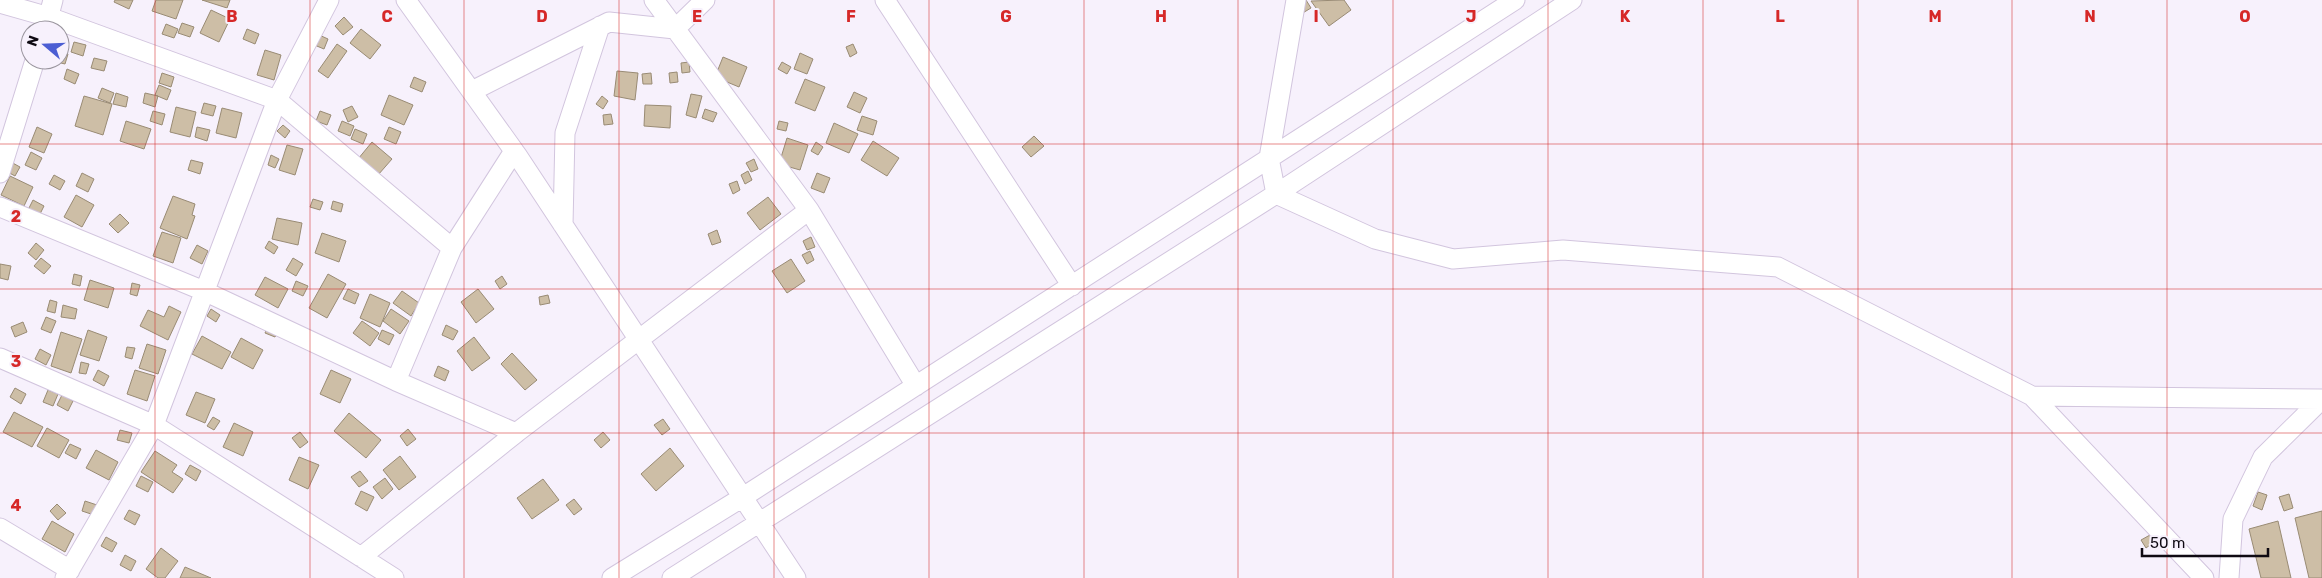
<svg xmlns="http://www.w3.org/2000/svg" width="2322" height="578" font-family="Rubik,sans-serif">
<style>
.building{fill:#cdbea6;stroke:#998b74}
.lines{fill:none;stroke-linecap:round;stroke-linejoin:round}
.minor-casing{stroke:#d2c5de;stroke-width:21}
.minor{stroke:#fff;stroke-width:19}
.grid{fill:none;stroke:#d62828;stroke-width:1;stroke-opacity:0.55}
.grid-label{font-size:16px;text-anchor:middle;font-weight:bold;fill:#d62828;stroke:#f7f1fc;stroke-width:4;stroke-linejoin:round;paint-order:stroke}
</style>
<rect width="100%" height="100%" fill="#f7f1fc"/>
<path class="building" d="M115 0H133L129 9 114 2Z
M156 0H183L176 19 152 11Z
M202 0H230L227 8Z
M1306 0 1311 8 1301 14 1296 6Z
M1344 0 1351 10 1329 26 1311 1Z
M211 10 230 19 219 42 200 33Z
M344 17 353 27 343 35 335 26Z
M182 23 194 27 190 37 178 33Z
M166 24 178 29 174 38 162 34Z
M247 29 259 34 255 44 243 39Z
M361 29 381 45 370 59 350 43Z
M317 34 328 39 324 49 312 44Z
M74 42 86 45 83 56 71 52Z
M337 44 347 51 328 78 318 71Z
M853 44 857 53 850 57 846 47Z
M265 50 281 55 274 80 257 75Z
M60 51 68 54 65 64 53 61 60 60Z
M800 53 813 59 807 74 794 69Z
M723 57 747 67 739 87 715 77Z
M94 58 107 61 104 71 91 68Z
M689 62 690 72 682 73 681 63Z
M782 62 791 67 787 74 778 69Z
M67 69 79 74 75 84 64 79Z
M617 71 638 73 635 100 614 96Z
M677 72 678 82 670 83 669 73Z
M162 73 174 77 171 87 159 83Z
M651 73 652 84H643L642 74Z
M414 77 426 82 422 92 410 87Z
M805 79 825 87 815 111 795 103Z
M159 85 171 90 167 100 155 95Z
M102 88 114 93 110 103 98 98Z
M854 92 867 98 860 113 847 107Z
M116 93 128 97 126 107 113 104Z
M145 93 158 96 155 107 143 103Z
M691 94 702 96 696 118 686 115Z
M389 95 413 105 404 125 381 115Z
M84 96 112 104 103 135 75 126Z
M602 96 608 101 603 109 596 104Z
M204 103 216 106 213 116 201 113Z
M645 105 671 106 670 128 644 126Z
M352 106 358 117 348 122 343 110Z
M176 107 196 112 190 137 170 132Z
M222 108 242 113 236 138 216 133Z
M705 109 717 113 713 122 702 118Z
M153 111 165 114 162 125 150 121Z
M320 111 331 115 327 125 316 121Z
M611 114 613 124 604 125 603 115Z
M862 116 877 121 873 135 857 130Z
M126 121 151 129 144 149 120 141Z
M342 121 354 126 350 136 338 131Z
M779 121 788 123 786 131 777 129Z
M834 123 858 134 849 153 826 143Z
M283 125 290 131 285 138 277 131Z
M37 127 52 134 44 153 29 147Z
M197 127 210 130 207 141 195 137Z
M389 127 401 132 396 144 384 139Z
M355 129 367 134 363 144 351 139Z
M1034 136 1044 146 1031 157 1022 147Z
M787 138 808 145 800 170 779 164Z
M873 141 899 158 887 176 861 160Z
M372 142 392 159 378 175 358 159Z
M816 142 823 147 818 155 811 151Z
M287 145 303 149 295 175 279 170Z
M31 152 42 158 36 170 25 165Z
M271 155 279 159 275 168 268 165Z
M754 159 758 169 751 172 746 163Z
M191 160 203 163 200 174 188 170Z
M9 161 20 167 15 176 4 170Z
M748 171 752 180 745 184 741 175Z
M82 173 94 179 88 192 76 186Z
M817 173 830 178 824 193 811 188Z
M54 175 65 181 60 190 49 184Z
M10 176 33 187 24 206 1 195Z
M737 181 740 190 733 194 729 184Z
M76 195 94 205 82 227 64 217Z
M173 196 195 204 192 215 195 216 187 239 160 228Z
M768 197 781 214 760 230 747 213Z
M313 199 323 202 320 210 310 207Z
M33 200 44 206 39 216 28 210Z
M333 201 343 204 341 212 331 209Z
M120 214 129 223 118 233 109 224Z
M277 218 302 223 298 245 272 239Z
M717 230 721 242 712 245 708 234Z
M162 232 181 238 173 263 153 256Z
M322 233 346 241 339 262 315 253Z
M811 237 815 247 807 250 803 241Z
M269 241 278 247 274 254 265 248Z
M36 243 44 250 36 260 28 253Z
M197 245 208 251 202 264 190 258Z
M810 251 814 260 807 264 802 255Z
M41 258 51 266 44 274 34 266Z
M293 258 303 264 296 276 286 270Z
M791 259 805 281 787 293 772 271Z
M0 264 11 266 8 280 0 278Z
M74 274 82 276 80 286 72 284Z
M328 274 346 284 327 318 309 308Z
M502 276 507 284 500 289 495 281Z
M265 277 288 289 278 308 255 295Z
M90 280 114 288 108 308 84 300Z
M296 281 308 286 303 296 292 291Z
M132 283 140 285 137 296 130 294Z
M348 289 359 294 355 304 343 299Z
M478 289 494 309 476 323 461 302Z
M402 291 419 303 411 316 393 303Z
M370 294 390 303 380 327 360 318Z
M548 295 550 303 540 305 539 297Z
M50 300 57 302 55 313 47 311Z
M63 305 77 309 75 319 61 317Z
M169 306 181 312 168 340 140 326 148 310 164 317Z
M211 309 220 315 216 322 207 316Z
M391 309 409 321 400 334 383 321Z
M46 317 56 321 51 333 41 329Z
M362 321 379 333 370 346 353 333Z
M23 322 27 332 15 337 11 327Z
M446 325 458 331 453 340 442 335Z
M268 326 278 330 275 337 265 333Z
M88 330 107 337 99 361 80 355Z
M382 330 394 335 389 345 378 339Z
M61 332 82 339 71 373 51 366Z
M202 336 231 352 222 369 192 354Z
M474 337 490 358 472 371 457 351Z
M241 338 263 350 253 369 231 357Z
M147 344 166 350 158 374 139 368Z
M127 347 135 348 132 359 125 357Z
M40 349 51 355 46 365 35 359Z
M512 353 537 380 525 390 501 364Z
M81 362 89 364 86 374 79 373Z
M438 366 449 371 445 381 434 376Z
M98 370 109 376 104 386 93 380Z
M135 370 155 376 147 401 127 394Z
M331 370 351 379 340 403 320 394Z
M15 388 26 394 21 404 10 397Z
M48 390 58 394 53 406 43 402Z
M196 392 215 399 205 423 186 415Z
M62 395 73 401 68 411 57 405Z
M14 412 43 427 32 447 3 432Z
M349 413 381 440 366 458 334 431Z
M213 417 220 421 214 430 207 426Z
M663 419 670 429 662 435 654 425Z
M234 423 253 432 243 456 223 447Z
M47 428 69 440 59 458 37 446Z
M408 429 416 439 407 446 400 436Z
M120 430 132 433 129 443 117 440Z
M300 432 308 442 300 448 292 438Z
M603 432 610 440 601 448 594 440Z
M70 444 81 449 76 459 65 453Z
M670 448 684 466 656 491 641 474Z
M96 450 118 462 109 480 86 468Z
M155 451 177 465 172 472 183 479 173 493 141 472Z
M400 456 416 477 399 490 383 470Z
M299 457 319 465 308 489 289 480Z
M190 465 201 471 196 481 185 474Z
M360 471 368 481 359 487 351 477Z
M141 476 153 482 148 492 136 486Z
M385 478 393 489 382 499 373 487Z
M543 479 559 500 532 519 517 498Z
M361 491 374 497 367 511 355 504Z
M2258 492 2267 495 2262 510 2253 506Z
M2289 494 2293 508 2284 511 2279 497Z
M574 499 582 509 574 515 566 505Z
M85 501 97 505 94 515 82 511Z
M57 504 66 513 58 520 50 511Z
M129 510 140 515 135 525 124 519Z
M2322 511V578H2309L2295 518Z
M52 521 74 534 65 552 42 539Z
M2278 521 2291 578H2261L2249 529Z
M2150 535 2154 542 2146 548 2141 540Z
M106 537 117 543 112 552 101 546Z
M161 548 178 561 165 578H158L146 569Z
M125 555 136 561 131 571 120 565Z
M185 567 211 578H180Z"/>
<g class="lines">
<g class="minor-casing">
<path id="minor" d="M406 0 517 155 796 578
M885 0 1072 286
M0 3 49 17 277 100 452 248
M45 30 53 0
M472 91 609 22 675 29 705 0
M0 173 35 60
M1276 194 1375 239 1453 259 1563 250 1778 267 2032 396 2204 578
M1276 194 1269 158 1296 0
M0 207 204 291 396 381 516 433
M809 210 916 386
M563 225 565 133 600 26
M0 358 154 425 394 578
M396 381 452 248 514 151
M2032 396 2322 399
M0 528 70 570
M361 557 516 433 809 210 654 0
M65 578 154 425 277 100 329 0
M612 578 743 497 1515 0
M672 578 1276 194 1572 0
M2229 578 2233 519 2263 457 2322 399"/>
</g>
<use href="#minor" class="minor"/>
</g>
<path class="grid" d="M155 0V578M310 0V578M464 0V578M619 0V578M774 0V578M929 0V578M1084 0V578M1238 0V578M1393 0V578M1548 0V578M1703 0V578M1858 0V578M2012 0V578M2167 0V578M0 144H2322M0 289H2322M0 433H2322"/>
<g class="grid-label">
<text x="232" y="22">B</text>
<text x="387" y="22">C</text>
<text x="542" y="22">D</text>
<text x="697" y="22">E</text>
<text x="851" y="22">F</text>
<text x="1006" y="22">G</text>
<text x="1161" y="22">H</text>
<text x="1316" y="22">I</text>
<text x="1471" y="22">J</text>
<text x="1625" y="22">K</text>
<text x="1780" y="22">L</text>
<text x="1935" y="22">M</text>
<text x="2090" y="22">N</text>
<text x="2245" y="22">O</text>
<text x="16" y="222">2</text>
<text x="16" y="367">3</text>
<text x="16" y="511">4</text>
</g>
<g transform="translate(45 45) rotate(289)"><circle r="24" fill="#f7f1fc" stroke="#9a959e"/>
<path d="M0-4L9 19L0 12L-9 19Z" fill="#4c5ed3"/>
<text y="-8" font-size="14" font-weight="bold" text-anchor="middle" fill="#0f0a12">N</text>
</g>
<path d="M2142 548v8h126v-8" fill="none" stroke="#0f0a12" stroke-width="2.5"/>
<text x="2150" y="548" font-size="15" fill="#0f0a12" stroke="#f7f1fc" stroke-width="4" paint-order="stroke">50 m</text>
</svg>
